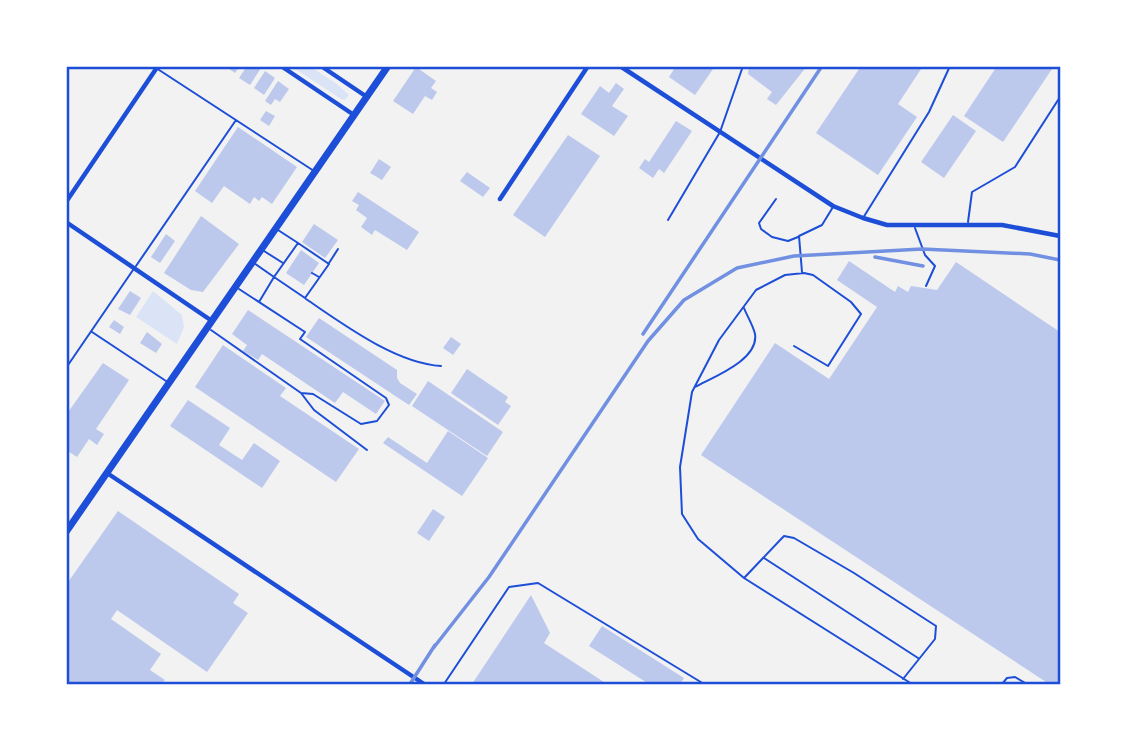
<svg xmlns="http://www.w3.org/2000/svg" width="1127" height="751" font-family="Lora,serif">
<style>
.green{fill:#dbe4f7}
.building{fill:#bdc9ec}
.lines{fill:none;stroke-linecap:round;stroke-linejoin:round}
.service{stroke:#1d4ed8;stroke-width:2}
.minor{stroke:#1d4ed8;stroke-width:4.5}
.primary{stroke:#1d4ed8;stroke-width:7}
.rail{stroke:#7290e2;stroke-width:3.5}
.neatline{fill:none;stroke:#1d4ed8;stroke-width:2.5}
</style>
<rect width="100%" height="100%" fill="#f2f2f2"/>
<path class="green" d="M292 67H311L337 84 349 95 345 100 341 99Z
M153 291 182 315 184 327 177 344 136 317Z"/>
<path class="building" d="M225 66H240L235 73Z
M247 66 261 68 250 85 239 78Z
M676 66H710L713 69 695 95 669 77Z
M749 66 760 68 807 66 776 105 767 99 772 92 748 74Z
M861 66H923L898 104 917 117 878 175 816 133Z
M997 66H1054L1003 142 964 116Z
M416 67 436 81 431 88 437 92 432 100 425 96 413 114 393 101Z
M265 71 275 78 264 95 254 88Z
M278 81 289 89 280 102 275 99 271 105 265 101Z
M616 83 624 89 612 106 628 116 614 136 581 114 600 86 609 93Z
M266 111 275 116 269 126 260 120Z
M953 115 976 131 944 178 921 162Z
M676 121 692 131 664 173 659 169 653 178 639 168 645 159 649 162Z
M238 127 297 167 272 204 262 197 259 201 254 197 250 204 224 186 212 203 195 191Z
M568 135 600 156 545 237 513 215Z
M379 159 391 167 382 180 370 173Z
M467 172 490 188 483 197 460 181Z
M358 192 419 232 407 250 375 230 372 235 361 227 367 218 356 210 359 205 352 201Z
M201 216 239 244 203 292 191 290 164 273Z
M314 224 338 240 325 258 302 242Z
M166 234 175 241 160 263 151 257Z
M301 250 319 263 304 285 286 273Z
M849 261 895 292 898 286 908 292 911 286 937 290 956 262 1060 332V684H1049L701 455 775 343 829 379 877 307 837 280Z
M130 291 141 298 130 315 118 309Z
M248 310 385 401 376 414 343 392 335 403 262 354 258 360 243 351 247 345 232 334Z
M319 318 397 370V378L400 383 417 394 409 405 306 337Z
M114 320 124 327 120 334 109 327Z
M147 332 162 344 156 353 140 343Z
M451 337 461 344 453 355 443 348Z
M223 345 286 388 280 396 359 449 336 482 195 387Z
M103 363 129 380 96 429 104 434 97 445 89 439 77 457 66 450V415Z
M467 369 508 397 505 402 511 406 498 425 451 393Z
M428 381 503 432 487 456 412 406Z
M188 400 230 428 219 445 242 460 254 443 280 461 262 488 170 426Z
M448 431 488 458 462 496 383 443 388 437 427 463Z
M433 509 445 517 429 541 417 533Z
M118 511 239 594 233 603 248 613 207 672 117 610 111 619 161 654 150 670 165 680 161 684H69L70 683 66 680V585Z
M531 595 550 633 544 643 607 684H472Z
M602 626 684 678 680 684H649L589 646Z"/>
<g class="lines">
<path class="service" d="M153 66 314 171
M776 199 759 223 761 229 772 237 788 241 798 237
M863 218 929 112 950 66
M668 220 720 132 743 66
M968 222 972 192 1015 167 1060 97
M915 228 925 255 935 266 926 286
M278 230 298 243 329 264 305 298 274 277 298 243
M264 251 283 263
M254 263 274 277 259 302
M329 263 338 249
M136 266 236 120
M802 272 799 236 822 225 833 207
M312 273 319 277
M239 289 305 332 300 339 386 398 389 405 377 421 361 424 313 394 301 393
M306 299C343 324 395 363 441 366
M211 330 301 393 314 410 367 450
M92 332 166 381
M794 346 828 366 861 314 851 302 813 275 804 273 785 275 756 290 719 340 692 392 680 467 682 514 698 539 744 578 912 684
M66 368 133 270
M695 387C713 377 759 360 755 334 753 325 747 316 744 308
M66 475 68 476 66 479
M764 558 918 658
M745 577 784 536 794 538 854 573 936 626 935 639 903 679
M444 684 509 587 538 583 704 684
M1002 684 1007 678 1015 677 1027 684"/>
<path class="minor" d="M281 66 354 115
M321 66 367 97
M620 66 833 206 863 218 887 225H1002L1060 236
M500 199 588 66
M66 202 158 66
M66 222 212 321
M107 473 424 684"/>
<path class="primary" d="M66 532 388 66"/>
<path class="rail" d="M875 257 923 266
M643 334 822 66
M431 651 489 577 648 341 684 300 737 268 794 256 922 249 1030 254 1060 260
M410 684 435 645"/>
</g>
<rect width="1127" height="751" fill="none" stroke="#ffffff" stroke-width="136"/>
<rect x="68" y="68" width="991" height="615" class="neatline"/>
</svg>
